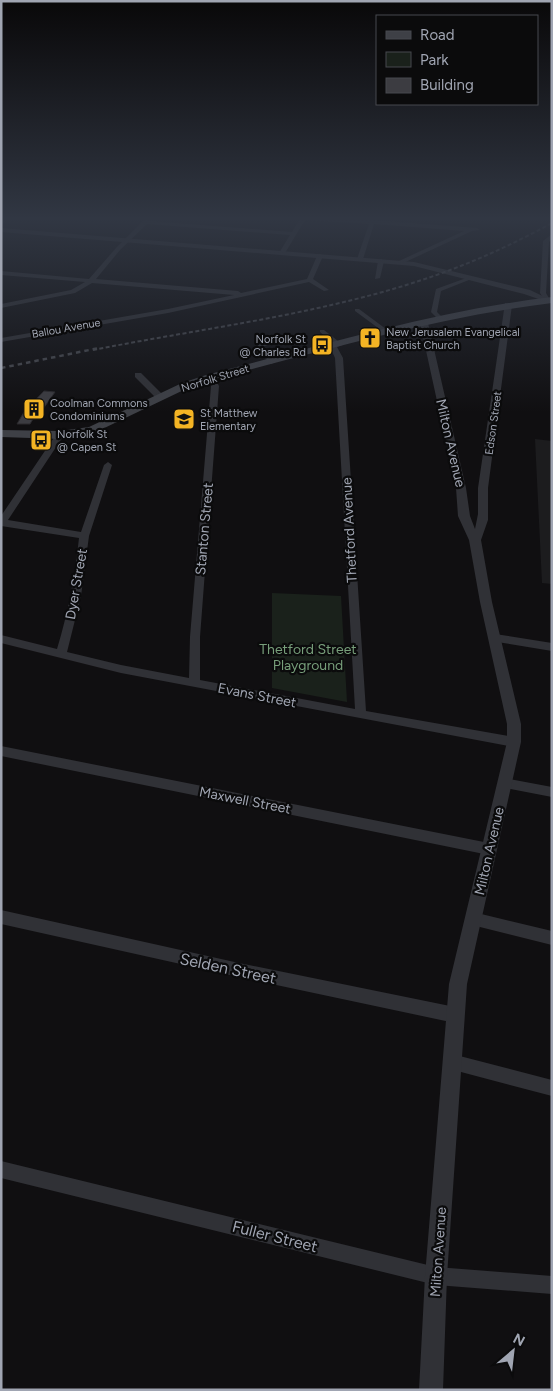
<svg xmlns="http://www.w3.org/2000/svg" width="553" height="1391" font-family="Figtree,sans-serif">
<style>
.built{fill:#1c1c1e}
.green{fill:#1a211b}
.building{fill:#3c3c41;stroke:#2a292d}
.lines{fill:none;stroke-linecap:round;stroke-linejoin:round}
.minor{fill:#303136;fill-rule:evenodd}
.tertiary{fill:#303136;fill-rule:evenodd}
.secondary{fill:#3e4046;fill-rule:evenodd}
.rail-far1{stroke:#45474d;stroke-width:2;stroke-dasharray:4 2.5;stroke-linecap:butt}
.rail{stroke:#45474d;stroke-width:2.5;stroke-dasharray:4.5 4;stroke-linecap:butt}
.labels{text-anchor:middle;stroke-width:4.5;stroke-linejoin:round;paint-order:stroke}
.far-street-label{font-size:11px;fill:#a0a5b2;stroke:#0b0b0c}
.far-poi-label{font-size:11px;fill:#a0a5b2;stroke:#0b0b0c;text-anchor:start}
.street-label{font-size:14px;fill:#a0a5b2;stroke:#0b0b0c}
.park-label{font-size:14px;fill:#779e7a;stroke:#0b0b0c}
.near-street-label{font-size:16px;fill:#a0a5b2;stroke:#0b0b0c}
</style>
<rect width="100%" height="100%" fill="#100f11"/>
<path class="built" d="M535 439 552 441V584L542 583Z"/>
<path class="green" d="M272 593 341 596 347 702 272 688Z"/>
<path class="building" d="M44 391 55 392 36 419H33L30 424H17L24 412Z"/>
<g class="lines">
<path class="minor" d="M5 217H11L1 225V220Z
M147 217H153L150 221 292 232 300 219 289 217 372 220 477 228 480 230 472 231 401 264 398 262 399 261 464 231 374 224 363 259 360 261 357 259 369 224 305 220 285 253 282 255 279 253 290 235 147 224 120 250 96 279 238 291 241 293 307 279 317 256 320 254 323 256 313 279 329 290 324 291 309 282 168 313 1 342V338L168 309 234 295 92 283 75 293 1 308V304L71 290 85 282 1 275V271L89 279 116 248Z
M552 234V239L549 242 546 293 550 300 547 302 545 301 540 293 543 241Z
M381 259 384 261 380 278 375 279 378 261Z
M469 277 474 278 441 291 437 312 443 318 438 319 431 312 436 289Z
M355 309H359L390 332 385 333 355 311Z
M320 330H324L343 345 337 347 343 358 366 711 514 737 518 739 520 742 518 745 514 747 121 673 1 643V635L57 649C68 613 75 576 79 538L1 526V516L57 433H60L64 435 8 520 81 532 104 465 108 462 112 465 89 536 81 596 67 652 121 665 189 678 190 637 211 386 206 377 210 375H213L219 386 200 637V680L355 709 335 358 330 347 335 345 320 332Z
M273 340 276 342 275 343 265 346 263 348 275 362 271 364 255 348 261 343Z
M135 373H141L163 395V399H157L135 377Z
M495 634 552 643V651L491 641 490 638 491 635Z
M1 746 489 843 494 845 496 849 494 853 489 855 1 756Z
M504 778 552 787V797L500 787 498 783 500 779Z
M1 910 239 963 455 1007 460 1010 463 1015 460 1020 455 1023 239 977 1 924Z
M473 912 552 931V945L468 924 466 919 468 914Z
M452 1054 552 1080V1096L446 1068 444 1062 446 1056Z
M1 1161 436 1267 552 1276V1294L436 1285 1 1178Z"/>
<path class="tertiary" d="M1 228 414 262 530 290 551 300 547 302 524 294 414 266 1 232Z
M505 303 512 305 488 488V520L481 540 492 602 521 724V742L467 984 447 1276 443 1390H419L425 1276 449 984 507 742V724L480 602 469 540 458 516 456 488 420 323 424 321 428 323 466 488 470 516 475 529 478 514V488Z"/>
<path class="secondary" d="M552 297V303C437 317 326 350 214 379L190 387 96 432 60 439 1 437V430L60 431 89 427 182 383 206 375C321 346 434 311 552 297Z"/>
<path class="rail-far1" d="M93 350C219 325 353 311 473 261 500 250 526 237 552 223"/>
<path class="rail" d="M1 368 99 348"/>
</g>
<linearGradient id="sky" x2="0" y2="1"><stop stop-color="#090809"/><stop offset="0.53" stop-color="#313743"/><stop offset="1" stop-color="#313743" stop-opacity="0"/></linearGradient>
<rect width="553" height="412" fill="url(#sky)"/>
<defs>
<g id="church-square" transform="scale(1.125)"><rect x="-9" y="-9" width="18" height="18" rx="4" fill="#f4b424" stroke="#0b0b0c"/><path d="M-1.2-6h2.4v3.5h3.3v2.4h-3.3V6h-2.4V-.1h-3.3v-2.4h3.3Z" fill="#111"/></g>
<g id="bus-square" transform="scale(1.125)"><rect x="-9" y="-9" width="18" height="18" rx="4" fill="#f4b424" stroke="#0b0b0c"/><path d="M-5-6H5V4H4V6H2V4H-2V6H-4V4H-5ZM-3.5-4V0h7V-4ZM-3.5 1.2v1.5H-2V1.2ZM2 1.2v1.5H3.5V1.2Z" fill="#111"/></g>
<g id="building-square" transform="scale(1.125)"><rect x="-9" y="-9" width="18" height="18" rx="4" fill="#f4b424" stroke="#0b0b0c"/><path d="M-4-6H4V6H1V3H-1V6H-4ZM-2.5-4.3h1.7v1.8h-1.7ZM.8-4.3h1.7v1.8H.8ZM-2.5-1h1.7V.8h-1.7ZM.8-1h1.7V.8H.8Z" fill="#111"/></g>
<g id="school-square" transform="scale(1.125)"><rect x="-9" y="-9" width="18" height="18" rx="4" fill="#f4b424" stroke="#0b0b0c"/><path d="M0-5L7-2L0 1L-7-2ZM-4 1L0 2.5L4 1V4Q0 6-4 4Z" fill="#111"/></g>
</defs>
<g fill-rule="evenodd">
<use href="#church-square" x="370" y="338"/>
<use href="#bus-square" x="322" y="345"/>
<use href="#building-square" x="34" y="409"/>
<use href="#school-square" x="184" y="419"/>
<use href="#bus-square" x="41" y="440"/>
</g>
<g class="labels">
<g class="far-street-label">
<text transform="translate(66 328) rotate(-10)" y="4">Ballou Avenue</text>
<text transform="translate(215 378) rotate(-17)" y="4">Norfolk Street</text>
<text transform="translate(493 423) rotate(-82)" y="4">Edson Street</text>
</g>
<g class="far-poi-label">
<text x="386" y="336">New Jerusalem Evangelical<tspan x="386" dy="13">Baptist Church</tspan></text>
<text x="306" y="343" text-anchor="end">Norfolk St<tspan x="306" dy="13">@ Charles Rd</tspan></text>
<text x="50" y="407">Coolman Commons<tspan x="50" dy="13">Condominiums</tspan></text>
<text x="200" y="417">St Matthew<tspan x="200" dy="13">Elementary</tspan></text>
<text x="57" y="438">Norfolk St<tspan x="57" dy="13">@ Capen St</tspan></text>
</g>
<g class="street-label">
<text transform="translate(451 443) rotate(77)" y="5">Milton Avenue</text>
<text transform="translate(204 529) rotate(-85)" y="5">Stanton Street</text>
<text transform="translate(349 530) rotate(-93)" y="5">Thetford Avenue</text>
<text transform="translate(76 584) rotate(-80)" y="5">Dyer Street</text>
<text transform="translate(257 695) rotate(11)" y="5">Evans Street</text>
<text transform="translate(245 800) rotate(11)" y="5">Maxwell Street</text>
<text transform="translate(489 851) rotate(-77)" y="5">Milton Avenue</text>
<text transform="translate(438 1252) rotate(-86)" y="5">Milton Avenue</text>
</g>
<g class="park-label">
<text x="308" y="654">Thetford Street<tspan x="308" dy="16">Playground</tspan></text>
</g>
<g class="near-street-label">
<text transform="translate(228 968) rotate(12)" y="6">Selden Street</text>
<text transform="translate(275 1236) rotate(14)" y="6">Fuller Street</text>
</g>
</g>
<rect width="553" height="1391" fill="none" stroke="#a0a5b2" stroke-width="5"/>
<rect x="376" y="15" width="162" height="90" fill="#0b0b0c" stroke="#47494e"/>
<rect x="386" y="31" width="25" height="8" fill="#3e4046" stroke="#47494e"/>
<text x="420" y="40" font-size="15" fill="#a0a5b2">Road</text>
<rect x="386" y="52" width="25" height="15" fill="#1a211b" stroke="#47494e"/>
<text x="420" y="65" font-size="15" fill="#a0a5b2">Park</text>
<rect x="386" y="78" width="25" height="15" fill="#3c3c41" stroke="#47494e"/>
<text x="420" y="90" font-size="15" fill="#a0a5b2">Building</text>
<g transform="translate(513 1351) rotate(28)" stroke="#0b0b0c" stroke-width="4" paint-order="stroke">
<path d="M0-4L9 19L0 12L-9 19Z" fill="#a0a5b2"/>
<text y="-8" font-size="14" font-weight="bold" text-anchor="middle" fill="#a0a5b2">N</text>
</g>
</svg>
